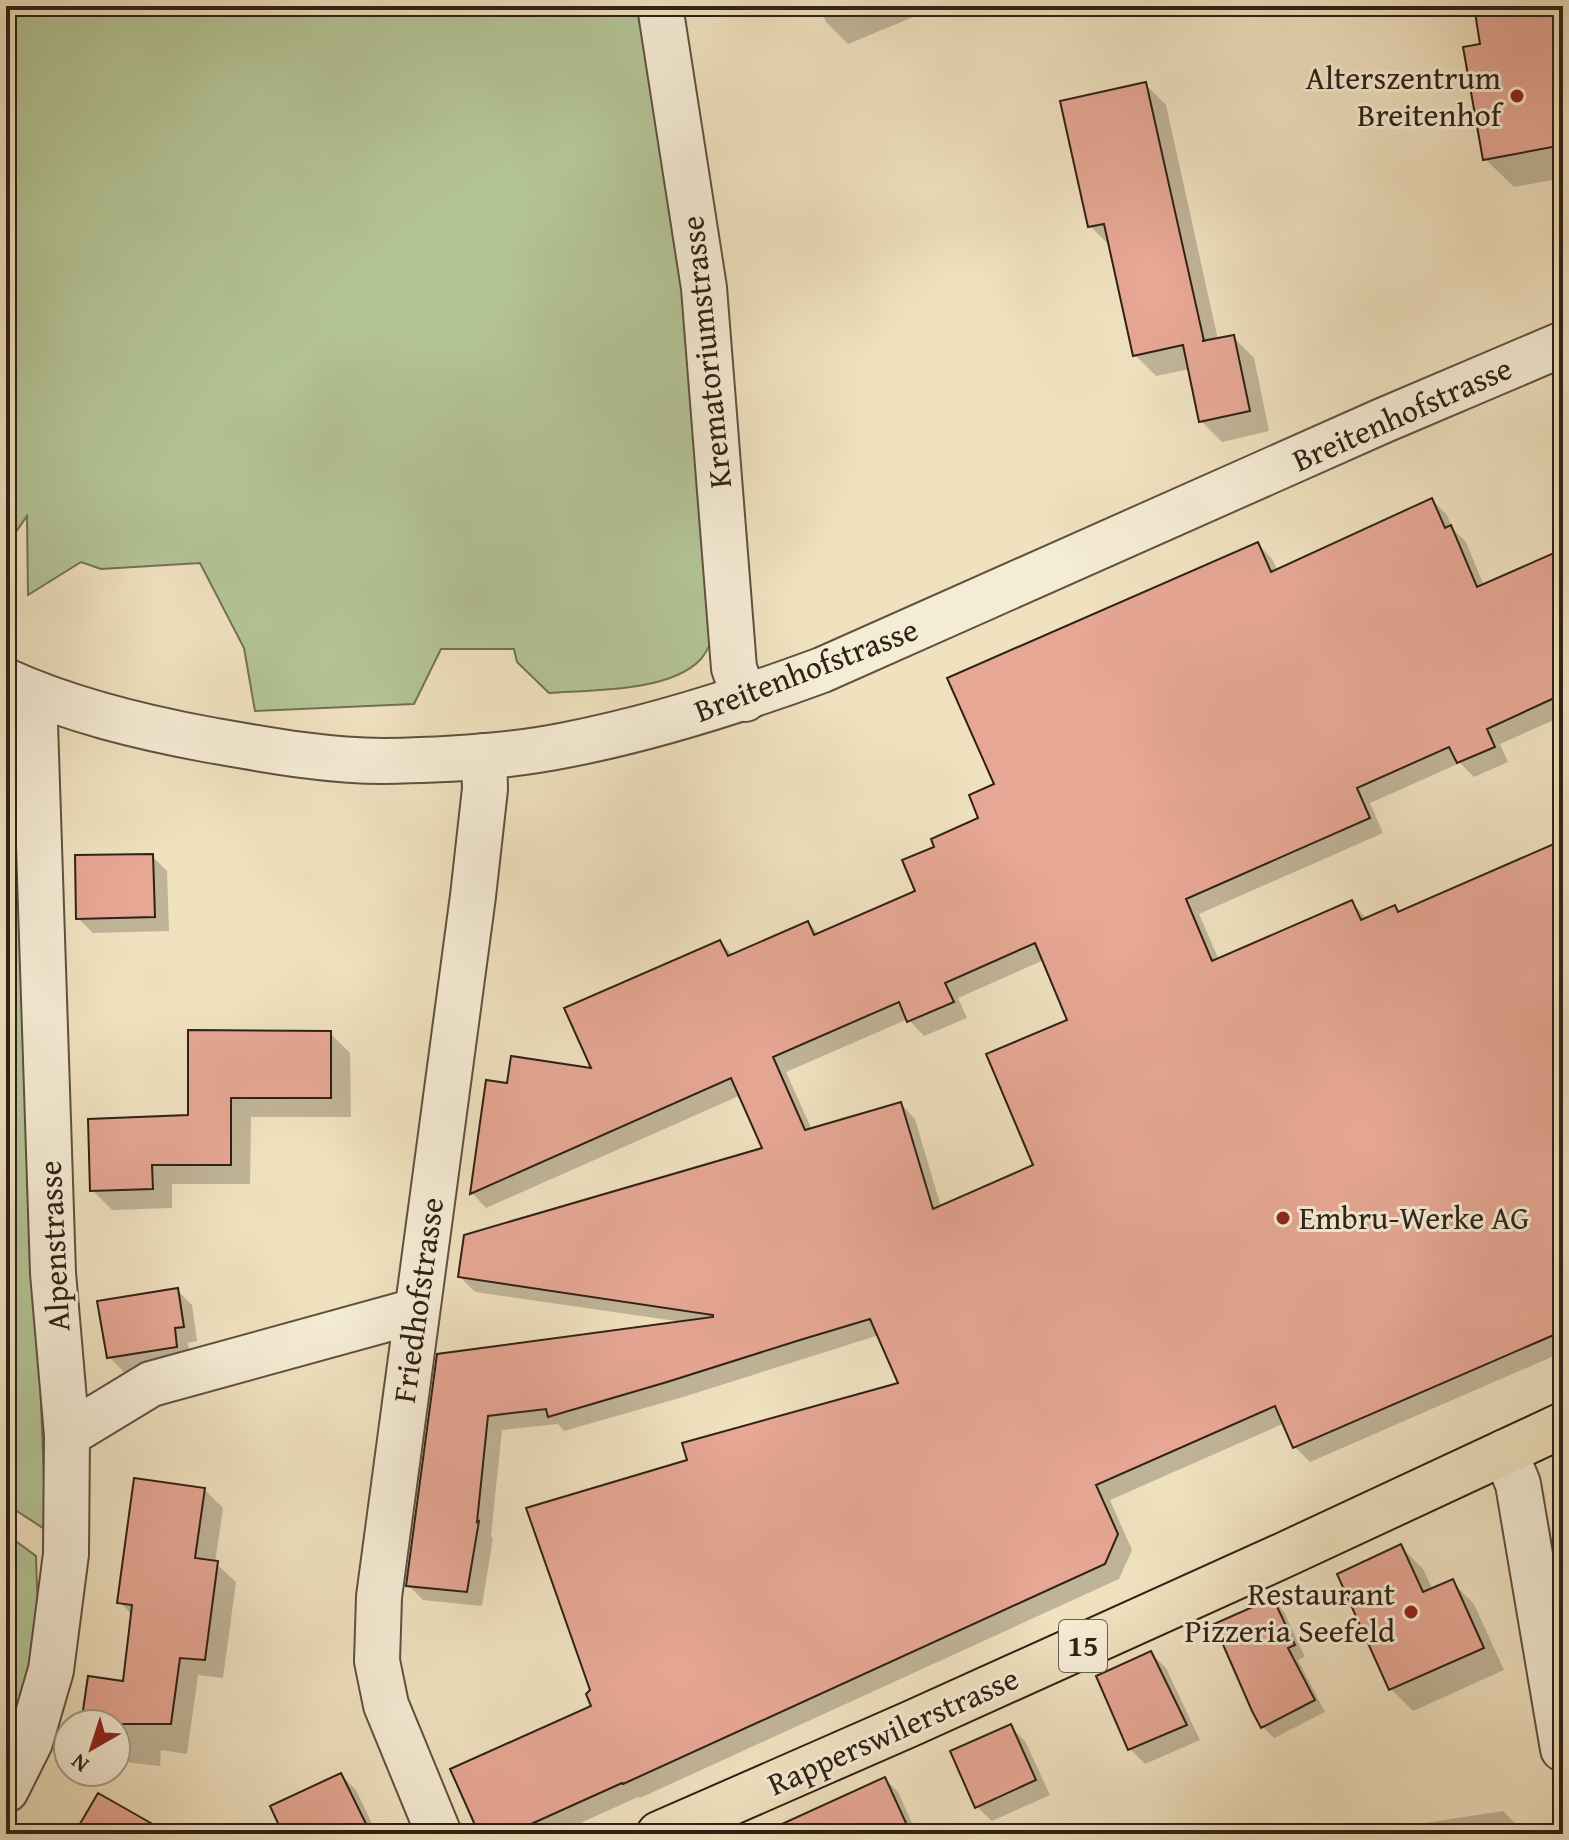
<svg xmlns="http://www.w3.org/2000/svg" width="1569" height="1840" font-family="'Gentium Book Plus',serif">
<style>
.green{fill:#b4c496;stroke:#727256;stroke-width:2}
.shadow{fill:#0003;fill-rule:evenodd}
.building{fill:#e6a794;stroke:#2f2116;stroke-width:2;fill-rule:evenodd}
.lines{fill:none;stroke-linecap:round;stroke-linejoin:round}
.minor-casing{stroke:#5f5140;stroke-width:48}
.tertiary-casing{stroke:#5f5140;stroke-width:48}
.primary-casing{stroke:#2f2116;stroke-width:48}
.minor{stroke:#f5ecd5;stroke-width:44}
.tertiary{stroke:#f5ecd5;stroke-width:44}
.primary{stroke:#f0e1bf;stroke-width:44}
.poi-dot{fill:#8f2418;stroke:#f5ecd5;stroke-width:3}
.labels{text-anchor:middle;stroke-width:6;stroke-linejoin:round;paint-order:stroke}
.shield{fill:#f5ecd5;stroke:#6a5e4f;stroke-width:2}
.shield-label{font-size:30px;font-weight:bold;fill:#2f2116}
.poi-label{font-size:32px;fill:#2f2116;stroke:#f5ecd5;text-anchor:end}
.street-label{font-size:32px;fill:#2f2116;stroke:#f5ecd5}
</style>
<rect width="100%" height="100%" fill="#f0e1bf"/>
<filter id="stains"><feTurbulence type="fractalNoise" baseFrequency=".0025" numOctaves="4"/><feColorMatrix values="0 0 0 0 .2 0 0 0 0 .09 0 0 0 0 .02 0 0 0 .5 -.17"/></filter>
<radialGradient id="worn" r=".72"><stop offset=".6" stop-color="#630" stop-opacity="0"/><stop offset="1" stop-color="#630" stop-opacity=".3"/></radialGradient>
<path class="green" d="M6 6H645L704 459 713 639C709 646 705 655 700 660 669 692 592 690 549 693L517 662 514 649H441L414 704 255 711 244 648 200 563 101 569 81 562 28 595 27 516 7 545 6 557Z
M6 865H20L46 1530 6 1504Z
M6 1534 36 1556 38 1618 32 1673 6 1753Z"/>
<path class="shadow" d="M820 6H940L848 44 826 22Z
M1476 6H1563V178L1514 187 1485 159 1483 45Z
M1145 84 1166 105 1218 340 1233 337 1254 358 1269 431 1222 442 1201 421 1190 369 1156 376 1135 355 1111 247 1090 226Z
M1432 500 1447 515 1453 529 1466 542 1484 586 1563 561V716L1500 744 1508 762 1474 777 1460 763 1370 803 1383 833 1199 914 1219 960 1351 902 1367 919 1395 907 1400 913 1563 843V1352L1310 1462 1295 1447 1285 1423 1110 1500 1132 1550 1119 1579 640 1798 638 1797 556 1834H481L594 1707 689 1461 901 1385 879 1335 683 1397 564 1431 558 1424 502 1430 491 1536 493 1538 482 1606 423 1600 408 1585 439 1355 683 1322 475 1292 460 1277 765 1150 741 1095 486 1208 472 1193 509 1086 594 1070 720 942 733 955 808 923 820 935 917 893 936 848 981 819 996 785 1258 544 1272 559 1278 571ZM1044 960 1070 1021 1036 1166 941 1207 915 1119 901 1104 812 1130 786 1072 908 1019 924 1036 967 1018 958 998Z
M152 856 167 871 169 931 93 933 78 918Z
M330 1033 350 1053 351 1117H251L250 1184H172V1208L112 1210 92 1190 190 1117Z
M177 1290 192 1305 197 1341 188 1343 191 1361 124 1372 109 1357Z
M204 1489 223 1508 215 1563 236 1582 223 1678 198 1675 187 1754 161 1750 160 1766 116 1761V1724H83L125 1683 133 1616 120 1602Z
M1401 1547 1423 1569 1433 1590 1452 1582 1474 1604 1504 1670 1413 1711 1391 1689Z
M1273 1600 1284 1612 1305 1657 1298 1660 1325 1712 1274 1738 1263 1727Z
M1151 1653 1166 1668 1200 1740 1145 1764 1130 1749Z
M1011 1727 1025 1741 1050 1795 992 1821 977 1807Z
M341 1775 356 1790 377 1834H286Z
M885 1779 898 1792 917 1834H828Z
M1503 1811 1518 1826 1519 1834H1427L1425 1823Z"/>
<path class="building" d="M1474 6H1558L1563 35V145L1483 160 1463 47 1480 44Z
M1146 82 1204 341H1202L1234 335 1250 411 1199 422 1183 345 1133 356 1104 224 1088 227 1060 101Z
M1432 498 1445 528 1451 525 1477 587 1563 549V694L1487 729 1495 747 1457 763 1449 747 1357 788 1370 818 1186 899 1212 961 1352 900 1361 920 1395 905 1398 912 1563 840V1331L1293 1448 1275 1406 1096 1485 1118 1534 1105 1564 623 1784 622 1783 509 1834H479L450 1769 591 1706 586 1694 590 1690 526 1508 687 1460 682 1443 898 1383 870 1319 800 1340 667 1382 548 1417 546 1409 488 1416 477 1522 479 1521 467 1592 406 1586 437 1354 713 1317V1315L458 1277 464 1235 762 1148 731 1078 470 1194 486 1080 507 1083 511 1056 591 1068 564 1008 720 940 728 956 808 921 814 935 915 891 902 860 934 847 931 839 978 818 969 795 994 784 947 678 1258 542 1271 572ZM1035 943 1067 1020 986 1054 1033 1165 933 1209 901 1102 805 1130 773 1057 899 1002 907 1022 954 1002 945 983Z
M153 854 155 917 76 919 75 855Z
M188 1030 331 1031V1098H231V1165H152L153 1189 90 1191 88 1119 188 1115Z
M178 1288 184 1327 175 1328 177 1347 107 1358 97 1301Z
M134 1478 205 1488 195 1558 218 1561 205 1660 180 1658 171 1724H81L88 1676 123 1681 132 1605 117 1603Z
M1401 1544 1423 1592 1453 1579 1484 1648 1389 1690 1337 1574Z
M1273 1598 1295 1645 1288 1648 1315 1700 1261 1728 1252 1711 1214 1624Z
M1151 1651 1187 1725 1128 1750 1096 1676Z
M1011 1724 1036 1780 975 1808 950 1751Z
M341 1773 371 1834H283L270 1806Z
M885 1777 911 1834H760Z
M98 1793 170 1834H74Z"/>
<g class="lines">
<g class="minor-casing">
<path id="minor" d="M660 6 704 288 734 668 745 699
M67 1435 151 1384 416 1311
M1505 1452 1518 1484 1563 1749
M6 1790 30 1742 51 1670 66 1554 67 1435 53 1273 34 693
M439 1834 386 1705 377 1661 379 1597 473 896 485 789 484 756"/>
</g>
<g class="tertiary-casing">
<path id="tertiary" d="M6 681C70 710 140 727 210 740 267 750 326 761 384 761 445 760 507 757 566 745 654 728 738 701 822 670L1382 421 1563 344"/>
</g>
<g class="primary-casing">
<path id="primary" d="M659 1834 910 1724 1284 1555 1563 1425"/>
</g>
<use href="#minor" class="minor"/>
<use href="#tertiary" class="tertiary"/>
<use href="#primary" class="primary"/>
</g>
<g class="poi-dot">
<circle cx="1517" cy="96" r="8"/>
<circle cx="1283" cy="1218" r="8"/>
<circle cx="1411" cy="1612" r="8"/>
</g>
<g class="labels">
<rect class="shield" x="1059" y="1620" width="48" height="52" rx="6"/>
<g class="shield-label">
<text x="1083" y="1656">15</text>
</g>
<g class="poi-label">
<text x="1501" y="89">Alterszentrum<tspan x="1501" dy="37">Breitenhof</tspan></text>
<text x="1299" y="1229" text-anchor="start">Embru-Werke AG</text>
<text x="1395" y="1605">Restaurant<tspan x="1395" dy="37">Pizzeria Seefeld</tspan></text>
</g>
<g class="street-label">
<text transform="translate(706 352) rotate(-96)" y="11">Krematoriumstrasse</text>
<text transform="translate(1402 414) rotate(-24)" y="11">Breitenhofstrasse</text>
<text transform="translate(806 670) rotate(-21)" y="11">Breitenhofstrasse</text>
<text transform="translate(54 1246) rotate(-93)" y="11">Alpenstrasse</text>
<text transform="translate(418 1300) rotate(-82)" y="11">Friedhofstrasse</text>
<text transform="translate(893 1731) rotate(-24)" y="11">Rapperswilerstrasse</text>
</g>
</g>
<rect width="1569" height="1840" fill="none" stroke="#f0e1bf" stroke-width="32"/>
<rect x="8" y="8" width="1553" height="1824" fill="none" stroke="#2f2116" stroke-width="4"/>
<rect x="16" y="16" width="1537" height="1808" fill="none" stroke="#2f2116" stroke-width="2"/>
<g transform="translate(92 1748) rotate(219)"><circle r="38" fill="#f5ecd5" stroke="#a69b89" stroke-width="2"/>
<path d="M0-6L14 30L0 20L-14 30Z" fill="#8f2418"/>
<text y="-12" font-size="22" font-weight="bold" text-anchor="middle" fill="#2f2116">N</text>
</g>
<rect width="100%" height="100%" filter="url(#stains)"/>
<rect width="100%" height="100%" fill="url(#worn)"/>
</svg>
